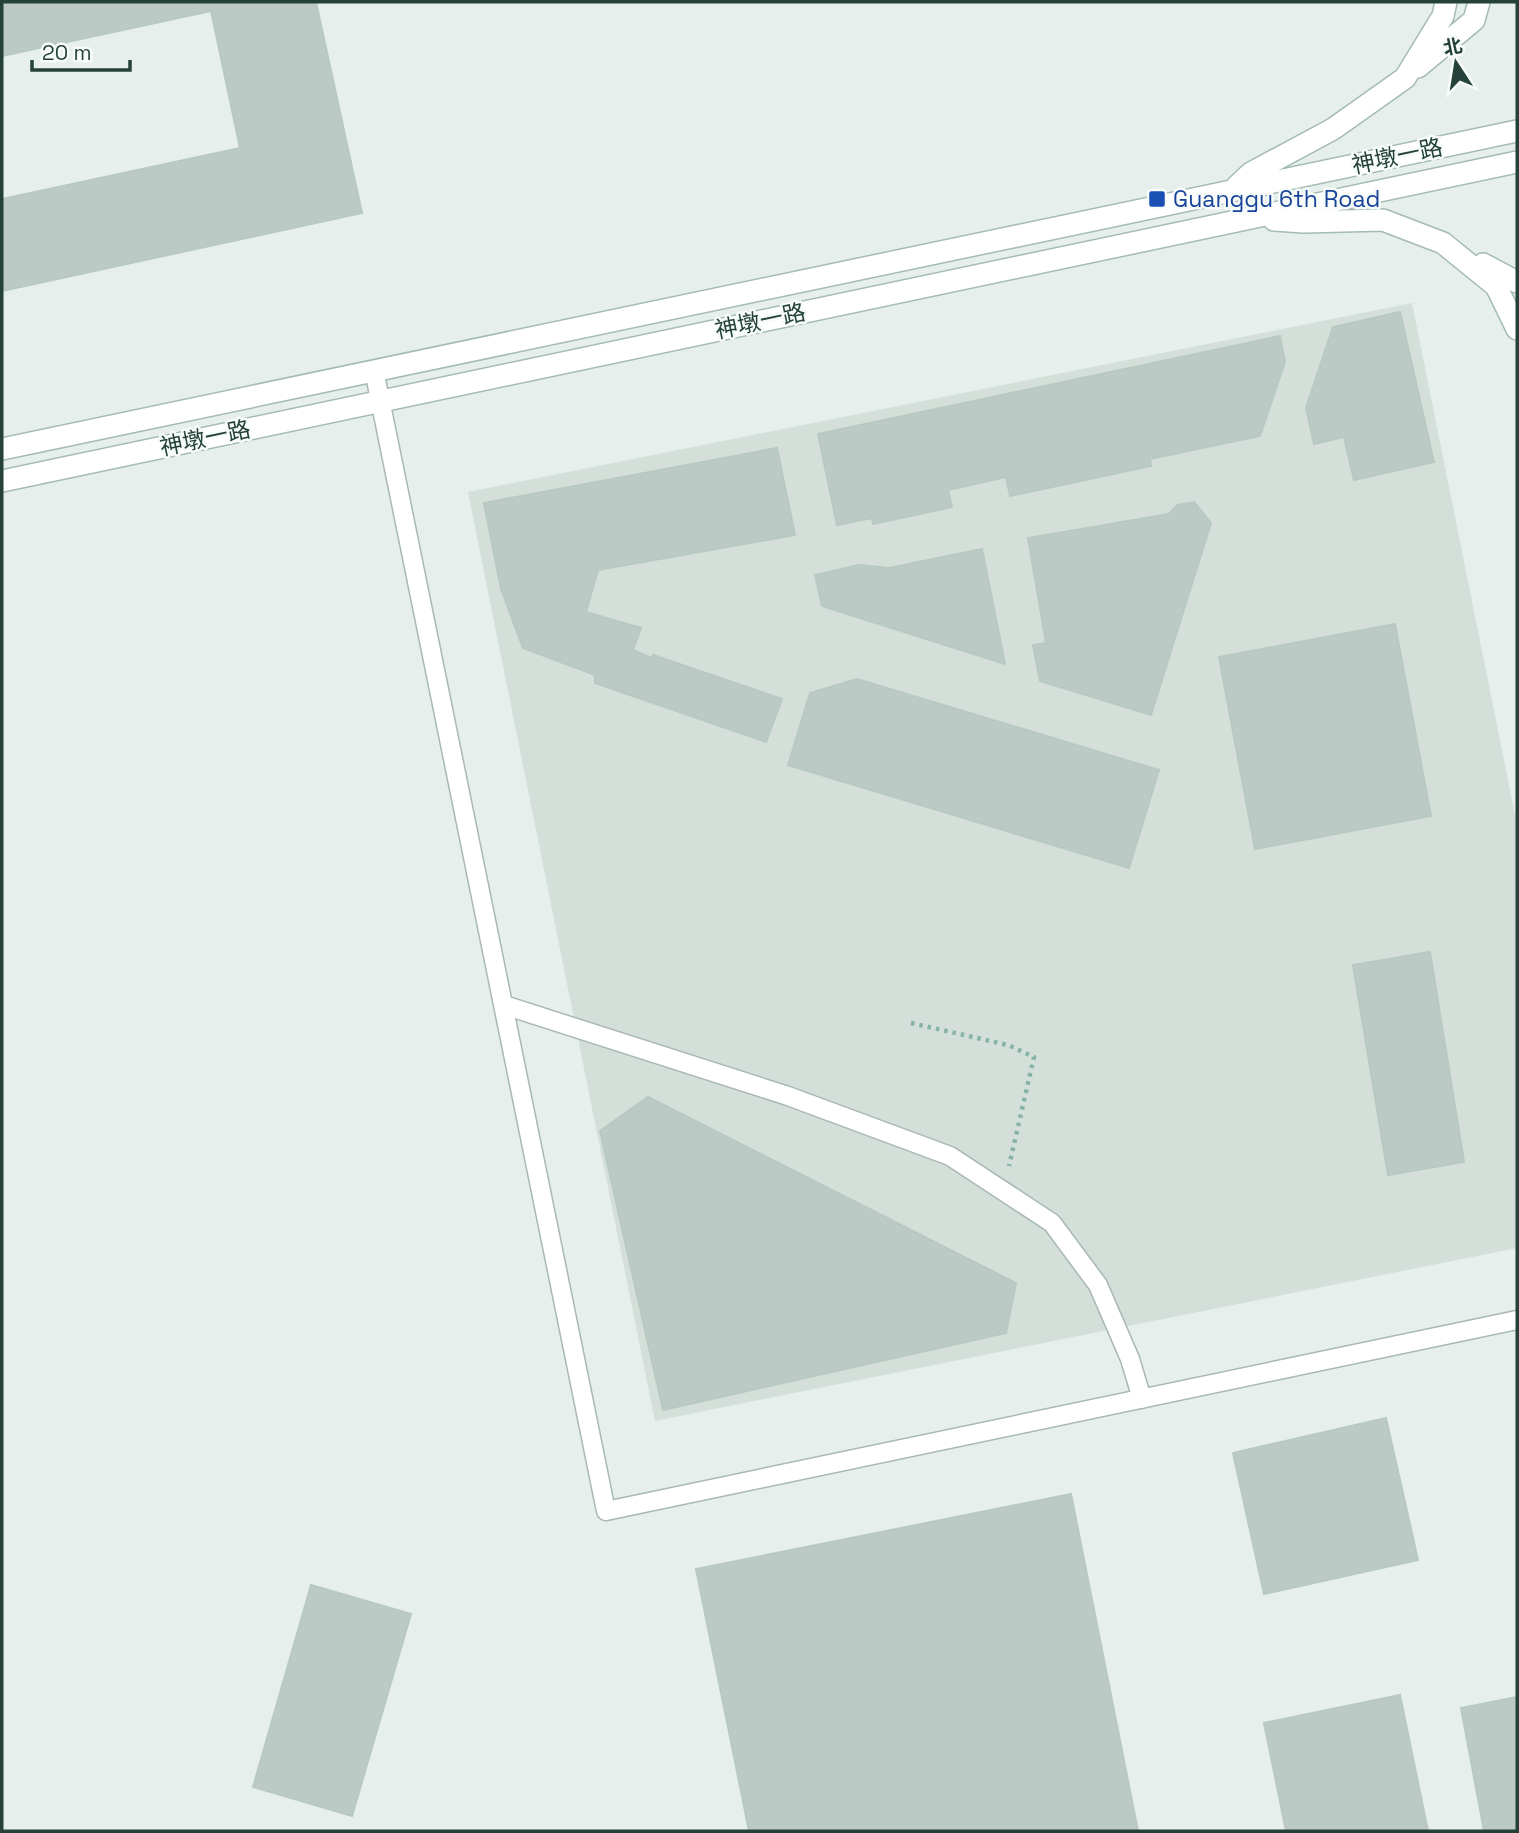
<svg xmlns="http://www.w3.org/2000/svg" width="1519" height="1833" font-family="'Space Grotesk','Noto Sans SC',sans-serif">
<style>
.built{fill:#d4dfda}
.building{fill:#bbcac4;stroke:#b8c9c2;stroke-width:2}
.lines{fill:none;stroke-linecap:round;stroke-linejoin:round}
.lane-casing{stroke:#a8b8b2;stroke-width:21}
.secondary-casing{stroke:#a4bbb3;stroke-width:24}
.path{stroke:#86b3a5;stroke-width:4.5;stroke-dasharray:3.5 5;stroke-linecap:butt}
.lane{stroke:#fff;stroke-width:18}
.secondary{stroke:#fff;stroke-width:21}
.transit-dot{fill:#1a4fb4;stroke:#f7fbf9;stroke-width:2.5}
.labels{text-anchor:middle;stroke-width:5;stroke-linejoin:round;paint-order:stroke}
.street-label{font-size:23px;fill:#24423a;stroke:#f7fbf9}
.transit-label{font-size:23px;fill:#164399;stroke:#f7fbf9;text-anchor:start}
</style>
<rect width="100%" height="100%" fill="#e6efeb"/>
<path class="built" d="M1412 303 1517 825V1248L655 1421 468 492Z"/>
<path class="building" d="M2 2H316L362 213 2 291V199L240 148 211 11 2 56Z
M1400 312 1434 462 1354 480 1344 437 1314 444 1306 408 1333 327Z
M1280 336 1285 362 1260 436 1150 459 1151 466 1010 496 1006 477 948 490 952 507 873 524 872 518 837 525 818 434Z
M777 448 795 535 598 570 586 612 641 628 633 650 651 658 653 655 782 699 766 742 595 683V675L523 648 501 589 484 503Z
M1194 502 1211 523 1151 715 1040 681 1033 645 1046 643 1028 538 1169 514 1177 505Z
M982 549 1005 664 822 606 815 575 859 565 889 568Z
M1395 624 1431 816 1255 849 1219 657Z
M857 679 1159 770 1129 868 788 765 810 693Z
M1430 952 1464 1162 1388 1175 1353 965Z
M648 1097 1016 1283 1006 1333 663 1410 600 1131Z
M1386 1418 1418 1560 1264 1594 1233 1453Z
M1071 1494 1138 1831H749L696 1569Z
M311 1585 411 1614 352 1816 253 1787Z
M1400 1695 1428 1831H1286L1264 1723Z
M1517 1697V1831H1484L1461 1708Z"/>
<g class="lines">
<g class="lane-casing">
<path id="lane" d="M374 370 606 1511 1517 1320
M504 1005 788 1096 950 1156 1052 1223 1098 1285 1130 1359 1142 1399"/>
</g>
<g class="secondary-casing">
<path id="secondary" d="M1418 67 1474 20 1479 2
M1236 187 1251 173 1333 129 1405 78 1443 16 1446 2
M1274 220 1304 222 1383 220 1443 243 1496 286 1517 329
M1483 264 1517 282
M2 449 1517 131
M2 481 1517 162"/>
</g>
<path class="path" d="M911 1023 1008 1045 1034 1057 1009 1166"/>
<use href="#lane" class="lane"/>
<use href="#secondary" class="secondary"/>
</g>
<rect class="transit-dot" x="1148" y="190" width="18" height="18" rx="3.5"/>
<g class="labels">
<g class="street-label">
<text transform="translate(1397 156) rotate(-12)" y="8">神墩一路</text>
<text transform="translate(760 321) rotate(-12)" y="8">神墩一路</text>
<text transform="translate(205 438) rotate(-12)" y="8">神墩一路</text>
</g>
<g class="transit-label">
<text x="1173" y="207">Guanggu 6th Road</text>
</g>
</g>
<rect width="1519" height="1833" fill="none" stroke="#24423a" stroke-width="7"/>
<g transform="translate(1456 63) rotate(348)" stroke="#f7fbf9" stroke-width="5" paint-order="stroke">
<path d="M0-5L12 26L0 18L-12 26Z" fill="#24423a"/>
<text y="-10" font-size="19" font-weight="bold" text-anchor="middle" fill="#24423a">北</text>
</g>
<path d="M32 60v10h98v-10" fill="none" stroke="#24423a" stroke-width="3.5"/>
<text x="42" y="60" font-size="21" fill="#24423a" stroke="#f7fbf9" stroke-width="5" paint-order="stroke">20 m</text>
</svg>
